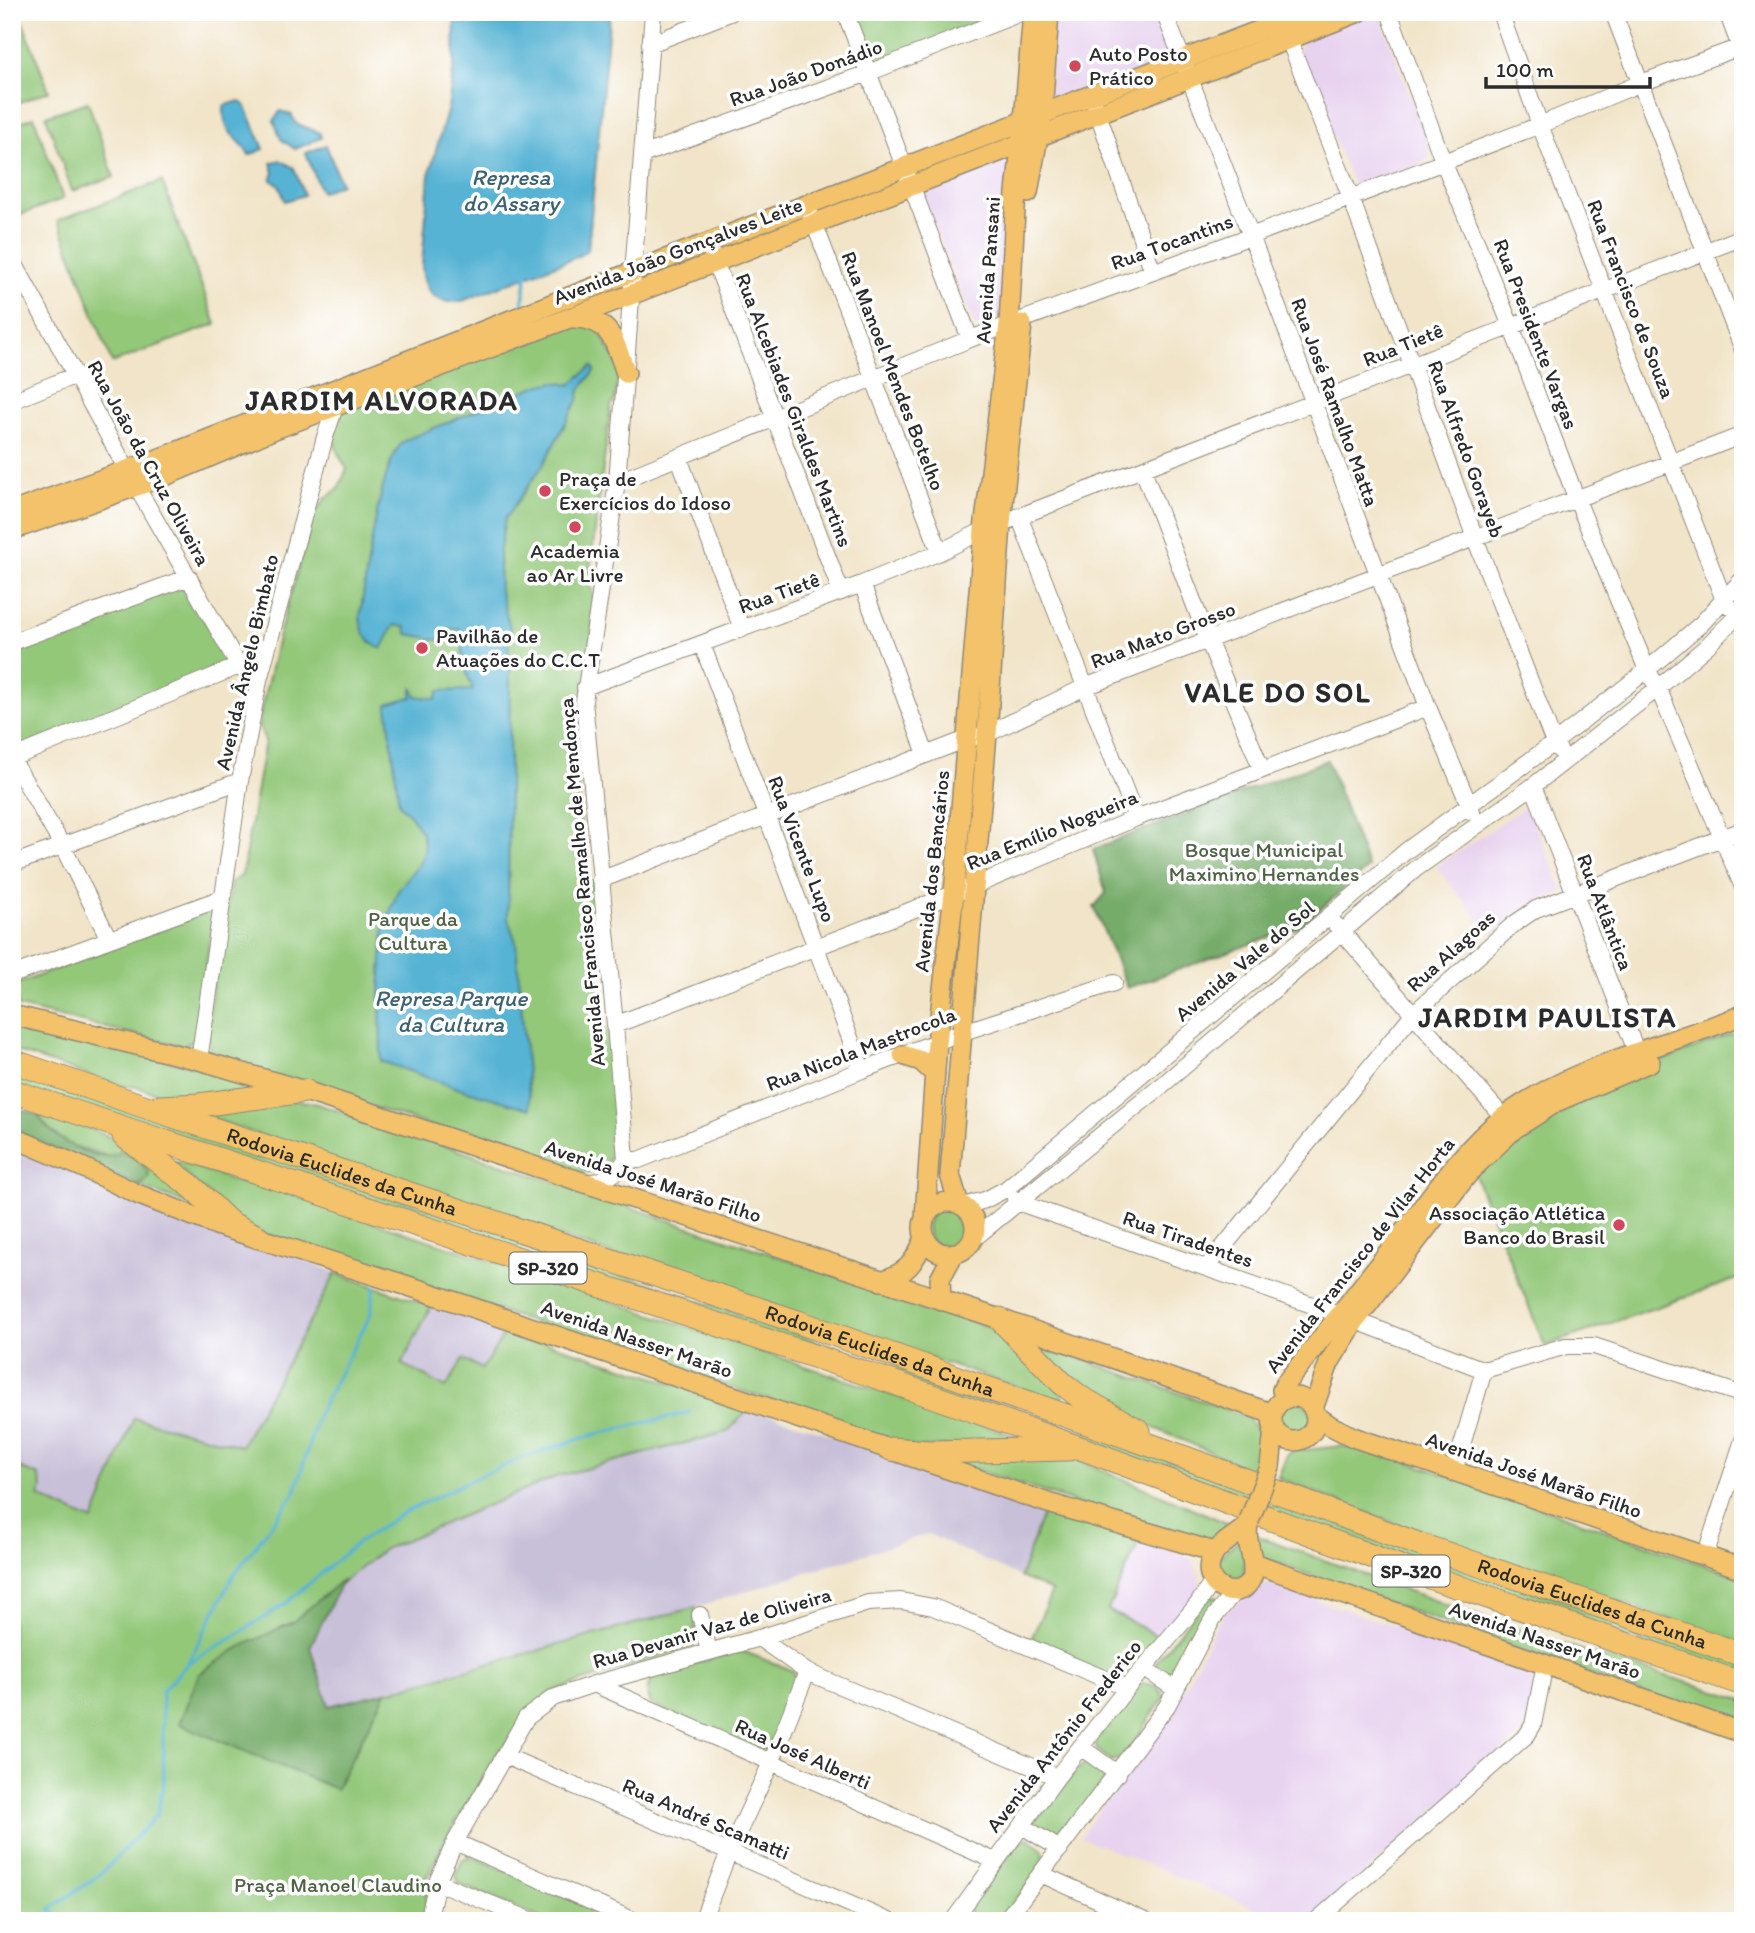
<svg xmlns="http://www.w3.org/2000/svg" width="1755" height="1933" font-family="Itim,sans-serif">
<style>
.built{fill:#e7d2ef}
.industrial{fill:#c8bfd8}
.green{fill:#93c879;stroke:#5f7a52;stroke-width:2}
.forest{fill:#76ac69;stroke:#506c4a;stroke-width:2}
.water{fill:#56b3d4;stroke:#406f80;stroke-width:2}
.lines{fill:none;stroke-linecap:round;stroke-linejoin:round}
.stream{stroke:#56b3d4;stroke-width:3.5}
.minor-casing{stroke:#8e887a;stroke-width:18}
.major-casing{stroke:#8e887a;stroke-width:22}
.highway-casing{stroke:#8e887a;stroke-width:25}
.minor{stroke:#fff;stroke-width:16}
.major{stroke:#f3c26a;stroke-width:19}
.highway{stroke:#f3c26a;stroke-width:23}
.major-bridge-casing{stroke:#8e887a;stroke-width:22;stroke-linecap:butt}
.major-bridge{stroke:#f3c26a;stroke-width:19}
.poi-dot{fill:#d1495b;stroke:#fff;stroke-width:2.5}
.labels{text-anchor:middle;stroke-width:7;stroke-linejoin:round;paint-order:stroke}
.shield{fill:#fff;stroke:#6b6b6b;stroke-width:2}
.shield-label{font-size:19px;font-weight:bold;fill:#2b2b2b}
.poi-label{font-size:21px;fill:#2b2b2b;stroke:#fff;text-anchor:start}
.street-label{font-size:21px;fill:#2b2b2b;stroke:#fff}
.park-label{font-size:21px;fill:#4f6246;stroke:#fff}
.water-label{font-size:23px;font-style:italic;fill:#3c616f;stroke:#fff}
.district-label{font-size:28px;font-weight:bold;letter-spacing:2px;fill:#2b2b2b;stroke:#fff}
</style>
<rect width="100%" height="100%" fill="#fff"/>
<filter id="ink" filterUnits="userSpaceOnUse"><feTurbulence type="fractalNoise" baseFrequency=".0143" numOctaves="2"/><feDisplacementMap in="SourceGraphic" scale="14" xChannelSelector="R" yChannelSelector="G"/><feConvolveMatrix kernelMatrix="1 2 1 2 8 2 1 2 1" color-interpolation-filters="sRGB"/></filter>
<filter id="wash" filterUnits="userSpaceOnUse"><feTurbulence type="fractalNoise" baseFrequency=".00686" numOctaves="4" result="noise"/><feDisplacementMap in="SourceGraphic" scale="28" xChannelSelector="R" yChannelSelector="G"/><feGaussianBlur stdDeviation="1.57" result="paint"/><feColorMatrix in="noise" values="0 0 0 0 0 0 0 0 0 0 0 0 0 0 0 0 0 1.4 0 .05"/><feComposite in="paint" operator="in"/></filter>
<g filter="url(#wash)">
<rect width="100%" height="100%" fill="#f1e4c8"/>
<path class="built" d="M1055 12H1085L1087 19 1107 12H1160L1173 50 1168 62 1053 107 1048 101Z
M1371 12 1380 16 1431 152 1427 161 1361 188 1353 184 1298 53 1302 41Z
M1009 157 1012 159 1002 311 997 321 978 327 974 324 923 198 925 187Z
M1526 806 1564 891 1526 906 1492 935 1436 867Z
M1141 1537 1192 1559 1200 1578V1592L1162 1638 1107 1611Z
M1268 1584 1525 1670 1532 1679 1533 1693 1522 1733 1311 1921H1287L1080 1837 1174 1708 1222 1615 1254 1590Z"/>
<path class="industrial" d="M17 1145 336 1273 241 1446 134 1418 93 1521 39 1497V1477L12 1465V1148Z
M431 1306 507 1330 481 1370 446 1388 402 1364Z
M750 1408 1046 1506 1020 1577 928 1534 703 1605 329 1706 310 1647 343 1579 383 1549 558 1476 727 1432Z"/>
<path class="green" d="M854 12H1007L879 61 871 57Z
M22 20 49 91 12 105V24Z
M88 102 114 177 72 191 46 116Z
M34 117 63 199 20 215 12 194V125Z
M162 181 216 324 112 363 58 220Z
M563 326H596L620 368 615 400 611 406 588 585 592 590 593 600 585 753 577 762 585 876 595 885 600 937 593 945 600 1025 610 1033 618 1160 610 1157 605 1167 593 1172H579L212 1057C199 1034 226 915 231 883L242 875 265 741 259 725V719L277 642 313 516 326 498 338 489 347 469C331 442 330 439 342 410Z
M180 586 191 592 226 656 223 666 24 747 18 744 12 733V648Z
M208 911 213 914 196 1039 183 1046 19 1007 14 1001 13 990 17 984Z
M12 1020 256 1083 277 1091 164 1096 137 1087 118 1085 12 1050Z
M1743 1030V1277L1545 1346 1474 1173 1517 1133 1642 1068Z
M12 1068 139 1110 1250 1488 1244 1503 12 1086Z
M270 1099 311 1102 392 1128 1008 1333 1064 1396 1059 1399 1048 1397 548 1233 216 1120 211 1113Z
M39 1115 85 1126 121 1142 195 1200V1207L138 1186 110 1157 70 1145 45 1128Z
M180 1162 244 1184H260L1030 1441 916 1448 242 1226 174 1163Z
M927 1228a22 22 0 1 1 44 0a22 22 0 1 1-44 0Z
M336 1273 431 1306 402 1364 446 1388 463 1359 482 1369 507 1330 750 1408 727 1432 558 1476 384 1549 293 1622 238 1648 199 1674 336 1789 386 1692 696 1607C691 1621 700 1633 693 1646L550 1692 498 1752 447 1837 426 1879V1921H12V1465L39 1476 42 1488 39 1497 93 1521 134 1418 241 1446Z
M1025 1340 1246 1416C1264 1438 1268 1445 1257 1472L1105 1407Z
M1275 1420a19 19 0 1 1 38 0a19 19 0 1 1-38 0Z
M1341 1446 1403 1460 1743 1578V1644L1421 1534 1278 1478 1287 1454 1295 1451Z
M1072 1457 1236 1527 1214 1541 1180 1537 959 1464V1460Z
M1270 1497 1743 1661V1678L1265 1511Z
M1046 1506 1141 1537 1108 1610 1162 1638 1133 1674 1111 1678 1030 1642 1052 1591 1020 1577Z
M1245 1534 1244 1578 1226 1587 1213 1563Z
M1255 1535 1447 1605 1599 1656 1743 1699V1729L1254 1555Z
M1214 1596 1218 1598 1219 1602 1173 1679 1155 1667 1156 1662 1208 1597Z
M736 1652H745L793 1671 796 1683 770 1749 757 1750 651 1704C645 1692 647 1686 654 1675Z
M1142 1683 1156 1686 1165 1696 1123 1758 1112 1761 1097 1750 1095 1741Z
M1086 1763 1105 1774V1782L1060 1840 1035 1827 1034 1821 1080 1767Z
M1028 1838 1043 1850 1045 1864 999 1921 970 1919 969 1908 1018 1843Z
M474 1857 611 1916 613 1921H547L459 1884 456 1875 463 1859Z"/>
<path class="forest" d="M1327 760 1368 868 1301 926 1127 988 1094 907 1106 893 1093 849Z
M12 1106 38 1115C49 1135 84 1157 108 1156 113 1156 118 1153 123 1151L135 1157 149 1172C148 1180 145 1183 138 1186L12 1130Z
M343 1579 310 1647 329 1706 386 1692 336 1789 179 1724 199 1674 238 1648 293 1622Z"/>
<path class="water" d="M455 12H610L588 249 579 256 462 301C436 306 423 292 422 266L429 175 448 108 454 65Z
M239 101 245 105 264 149 249 155C239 134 223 139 224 106Z
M280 111 292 115 295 123 320 133 321 138 295 149 281 139 274 121Z
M326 145 341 184 321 192 306 153Z
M280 160 294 168 304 195 285 201 279 185 271 180 274 173 271 163Z
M592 366 595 370 580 390 578 400 543 465 505 519 499 554 500 592 511 631 508 641 510 672 508 919 516 942 530 1109 457 1088 381 1061 380 991 384 927 398 891 420 862 425 850 422 833 411 816 399 804 387 704 412 697V687L416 696 436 699 439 691 473 690 464 665 460 629H447L440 640 407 634 406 627 394 625 382 649C367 643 361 631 360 616 366 580 379 460 405 440L533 387 555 382 570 385Z"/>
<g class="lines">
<path class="stream" d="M522 309 527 272
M188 1663 232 1638 285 1604 356 1544 401 1514 471 1480 525 1457 585 1437 690 1412
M62 1921 50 1909 102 1873 157 1815 164 1781 162 1691 188 1663 233 1576 295 1493 318 1414 370 1316 375 1286"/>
</g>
</g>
<g filter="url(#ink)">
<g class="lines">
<g class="minor-casing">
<path id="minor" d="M845 12 970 339
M1164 12 1251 236 1428 707 1472 812
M1278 12 1351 198 1475 538 1554 743 1559 750
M1389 12 1443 161 1511 326 1577 500 1647 670 1658 688 1743 887
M1500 12 1540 125 1724 600 1729 606
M1613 12 1743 350
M1727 12 1743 55
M650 44 732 12
M1094 102 1153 272
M642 155 868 73 1023 12
M811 215 940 552
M708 243 841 592
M12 259 127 470 239 666 259 680
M12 401 76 375
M679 458 742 629
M1143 470 1208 640 1262 770
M617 482 970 339 1251 236 1540 125 1641 83 1743 46
M1019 516 1136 818
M862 584 926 754
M12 642 189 577
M702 644 862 1070
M585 687 862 584 940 552 984 530 1743 237
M12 758 239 666 268 647
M12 759 62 845 109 939
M1533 786 1640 1061
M12 864 240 781
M600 880 967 739 987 734 1085 687 1743 435
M1336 925 1510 1125
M12 975 222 898
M615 1025 974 886 1136 818 1428 707
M199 1060 240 781 259 680 325 437 335 407
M626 1159 639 1160 862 1070 960 1033 1114 983
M588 1183C606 1180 617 1175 626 1159L615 1025 584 701 617 482 653 12
M1015 1199 1020 1203 1341 1315 1484 1370 1566 1346H1594L1743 1395
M964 1206 985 1200 1006 1189 1406 851 1554 743 1647 670 1701 624 1743 579
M972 1240 1160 1087 1417 868 1533 786 1658 688 1707 646 1743 610
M1207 1267 1413 1014 1514 924 1536 909 1743 830
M1454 1472 1484 1370
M1705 1556 1743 1440
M700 1615 709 1652
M759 1638 807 1672 1057 1777
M1145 1669 1175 1689
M594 1684 995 1861
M1082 1748 1118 1774
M505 1756 889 1921
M1022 1826 1060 1849
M455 1842 635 1921
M1041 1874 1145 1921
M437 1882 533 1921
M432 1921 431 1908 437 1882 455 1842 526 1718 553 1698 594 1684 759 1638 868 1603 901 1601 933 1607 1127 1688
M702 1921 729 1852 771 1763 807 1672
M953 1921 1057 1777 1127 1688 1197 1605 1213 1581
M1005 1921 1167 1706 1212 1620 1234 1592
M1316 1921 1527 1735 1533 1725 1545 1664"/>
</g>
<g class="major-casing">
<path id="major" d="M1028 193 1042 114 1049 12
M571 318C611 317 614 341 626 373
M12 512 158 459 635 271 1307 12
M12 530 165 476 275 429 633 294 1359 12
M12 1015 199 1060 305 1091 1000 1319 1273 1414
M903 1055 921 1061 935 1074
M12 1137 82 1167 137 1194 219 1226 424 1291 1048 1503 1215 1552
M923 1228a26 26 0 1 1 52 0a26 26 0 1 1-52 0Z
M959 1204 950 1175 987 734 1001 523 1022 324
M925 1217 937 1042 954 893 984 530 1009 324 1016 192 1024 121 1033 12
M881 1281C908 1273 914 1263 925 1238
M941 1300 940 1279 954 1253
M1272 1419a22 22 0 1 1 44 0a22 22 0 1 1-44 0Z
M1285 1399 1282 1390 1285 1384C1324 1335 1362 1287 1400 1237 1432 1195 1462 1150 1504 1117 1571 1066 1665 1046 1743 1015
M1313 1409 1329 1363 1355 1321 1471 1170 1514 1129 1558 1101 1650 1062
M1315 1415 1331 1426 1353 1437 1743 1569
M1270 1467 1274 1428
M1247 1526C1237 1535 1221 1543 1214 1554 1195 1583 1238 1607 1251 1579 1259 1563 1242 1541 1249 1521
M1253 1563 1743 1733"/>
</g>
<g class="highway-casing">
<g id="highway">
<path id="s1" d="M12 1061 140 1105 804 1324 1167 1451 1418 1544 1743 1655"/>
<path d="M12 1091 892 1382 1083 1449 1406 1569 1743 1684"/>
<path d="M160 1107 199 1105 305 1091"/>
<path d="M124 1136 191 1186 230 1223 258 1237"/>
<path d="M1000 1319 1062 1383 1080 1397 1139 1431"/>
<path d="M891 1449 928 1452 1069 1449"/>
</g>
</g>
<use href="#minor" class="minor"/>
<use href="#major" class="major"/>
<use href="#highway" class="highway"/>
<g class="major-bridge-casing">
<path id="major-bridge" d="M1249 1521 1270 1467"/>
</g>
<use href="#major-bridge" class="major-bridge"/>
</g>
</g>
<g class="poi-dot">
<circle cx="1075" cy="66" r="7"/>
<circle cx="545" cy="491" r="7"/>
<circle cx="575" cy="527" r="7"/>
<circle cx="422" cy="648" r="7"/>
<circle cx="1619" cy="1225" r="7"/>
</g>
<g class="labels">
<g class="shield">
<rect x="509.5" y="1252.5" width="77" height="31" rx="5"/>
<rect x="1372.5" y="1555.5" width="77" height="31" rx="5"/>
</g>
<g class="shield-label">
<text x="548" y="1275">SP-320</text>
<text x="1411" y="1578">SP-320</text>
</g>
<g class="poi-label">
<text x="1089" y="61">Auto Posto<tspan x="1089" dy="24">Prático</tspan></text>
<text x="559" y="486">Praça de<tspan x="559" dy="24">Exercícios do Idoso</tspan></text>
<text x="575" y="558" text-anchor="middle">Academia<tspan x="575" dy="24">ao Ar Livre</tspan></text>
<text x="436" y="643">Pavilhão de<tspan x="436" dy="24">Atuações do C.C.T</tspan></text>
<text x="1605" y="1220" text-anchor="end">Associação Atlética<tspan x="1605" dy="24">Banco do Brasil</tspan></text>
</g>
<g class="street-label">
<text transform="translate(806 73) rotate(-20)" y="7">Rua João Donádio</text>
<text transform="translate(1172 242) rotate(-20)" y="7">Rua Tocantins</text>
<text transform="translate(678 251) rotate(-21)" y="7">Avenida João Gonçalves Leite</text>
<text transform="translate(988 270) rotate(-86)" y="7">Avenida Pansani</text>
<text transform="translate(1631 299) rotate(69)" y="7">Rua Francisco de Souza</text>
<text transform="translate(1536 334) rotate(69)" y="7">Rua Presidente Vargas</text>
<text transform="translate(1403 345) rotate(-22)" y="7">Rua Tietê</text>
<text transform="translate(893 371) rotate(69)" y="7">Rua Manoel Mendes Botelho</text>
<text transform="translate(1335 402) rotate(70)" y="7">Rua José Ramalho Matta</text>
<text transform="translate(794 410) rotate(69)" y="7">Rua Alcebiades Giraldes Martins</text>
<text transform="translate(1466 449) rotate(70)" y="7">Rua Alfredo Gorayeb</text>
<text transform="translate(149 463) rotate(61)" y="7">Rua João da Cruz Oliveira</text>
<text transform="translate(779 593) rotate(-20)" y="7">Rua Tietê</text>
<text transform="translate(1163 635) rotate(-21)" y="7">Rua Mato Grosso</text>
<text transform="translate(247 662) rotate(-77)" y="7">Avenida Ângelo Bimbato</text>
<text transform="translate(1052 830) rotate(-22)" y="7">Rua Emílio Nogueira</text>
<text transform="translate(802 849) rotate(69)" y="7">Rua Vicente Lupo</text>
<text transform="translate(932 871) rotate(-84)" y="7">Avenida dos Bancários</text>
<text transform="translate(582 882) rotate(-95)" y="7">Avenida Francisco Ramalho de Mendonça</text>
<text transform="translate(1605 912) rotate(69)" y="7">Rua Atlântica</text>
<text transform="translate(1451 951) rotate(-42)" y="7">Rua Alagoas</text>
<text transform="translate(1245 961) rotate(-40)" y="7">Avenida Vale do Sol</text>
<text transform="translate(861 1049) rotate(-21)" y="7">Rua Nicola Mastrocola</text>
<text dy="7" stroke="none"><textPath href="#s1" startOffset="348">Rodovia Euclides da Cunha</textPath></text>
<text transform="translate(653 1181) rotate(18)" y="7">Avenida José Marão Filho</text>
<text transform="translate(1188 1239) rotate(19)" y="7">Rua Tiradentes</text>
<text transform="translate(1360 1255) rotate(-52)" y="7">Avenida Francisco de Vilar Horta</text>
<text transform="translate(637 1339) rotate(19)" y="7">Avenida Nasser Marão</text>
<text dy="7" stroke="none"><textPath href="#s1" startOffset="915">Rodovia Euclides da Cunha</textPath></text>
<text transform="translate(1534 1475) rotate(19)" y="7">Avenida José Marão Filho</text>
<text dy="7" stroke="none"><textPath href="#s1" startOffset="1671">Rodovia Euclides da Cunha</textPath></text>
<text transform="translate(712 1628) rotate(-16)" y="7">Rua Devanir Vaz de Oliveira</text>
<text transform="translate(1545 1640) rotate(19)" y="7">Avenida Nasser Marão</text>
<text transform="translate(1064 1736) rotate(-52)" y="7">Avenida Antônio Frederico</text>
<text transform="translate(803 1754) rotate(24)" y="7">Rua José Alberti</text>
<text transform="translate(706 1819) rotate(23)" y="7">Rua André Scamatti</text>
</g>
<g class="park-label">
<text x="1264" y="857">Bosque Municipal<tspan x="1264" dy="24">Maximino Hernandes</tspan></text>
<text x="413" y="926">Parque da<tspan x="413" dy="24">Cultura</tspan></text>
<text x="338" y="1892">Praça Manoel Claudino</text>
</g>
<g class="water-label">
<text x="511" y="185">Represa<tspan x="511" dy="26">do Assary</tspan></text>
<text x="451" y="1006">Represa Parque<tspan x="451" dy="26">da Cultura</tspan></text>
</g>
<g class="district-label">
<text x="382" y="410">JARDIM ALVORADA</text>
<text x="1278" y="702">VALE DO SOL</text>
<text x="1548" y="1027">JARDIM PAULISTA</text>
</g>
</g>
<rect width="1755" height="1933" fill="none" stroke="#fff" stroke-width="42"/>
<path d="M1486 77v10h164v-10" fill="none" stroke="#2b2b2b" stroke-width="3.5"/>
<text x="1496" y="77" font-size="21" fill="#2b2b2b" stroke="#ffffff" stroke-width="5" paint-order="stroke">100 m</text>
</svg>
